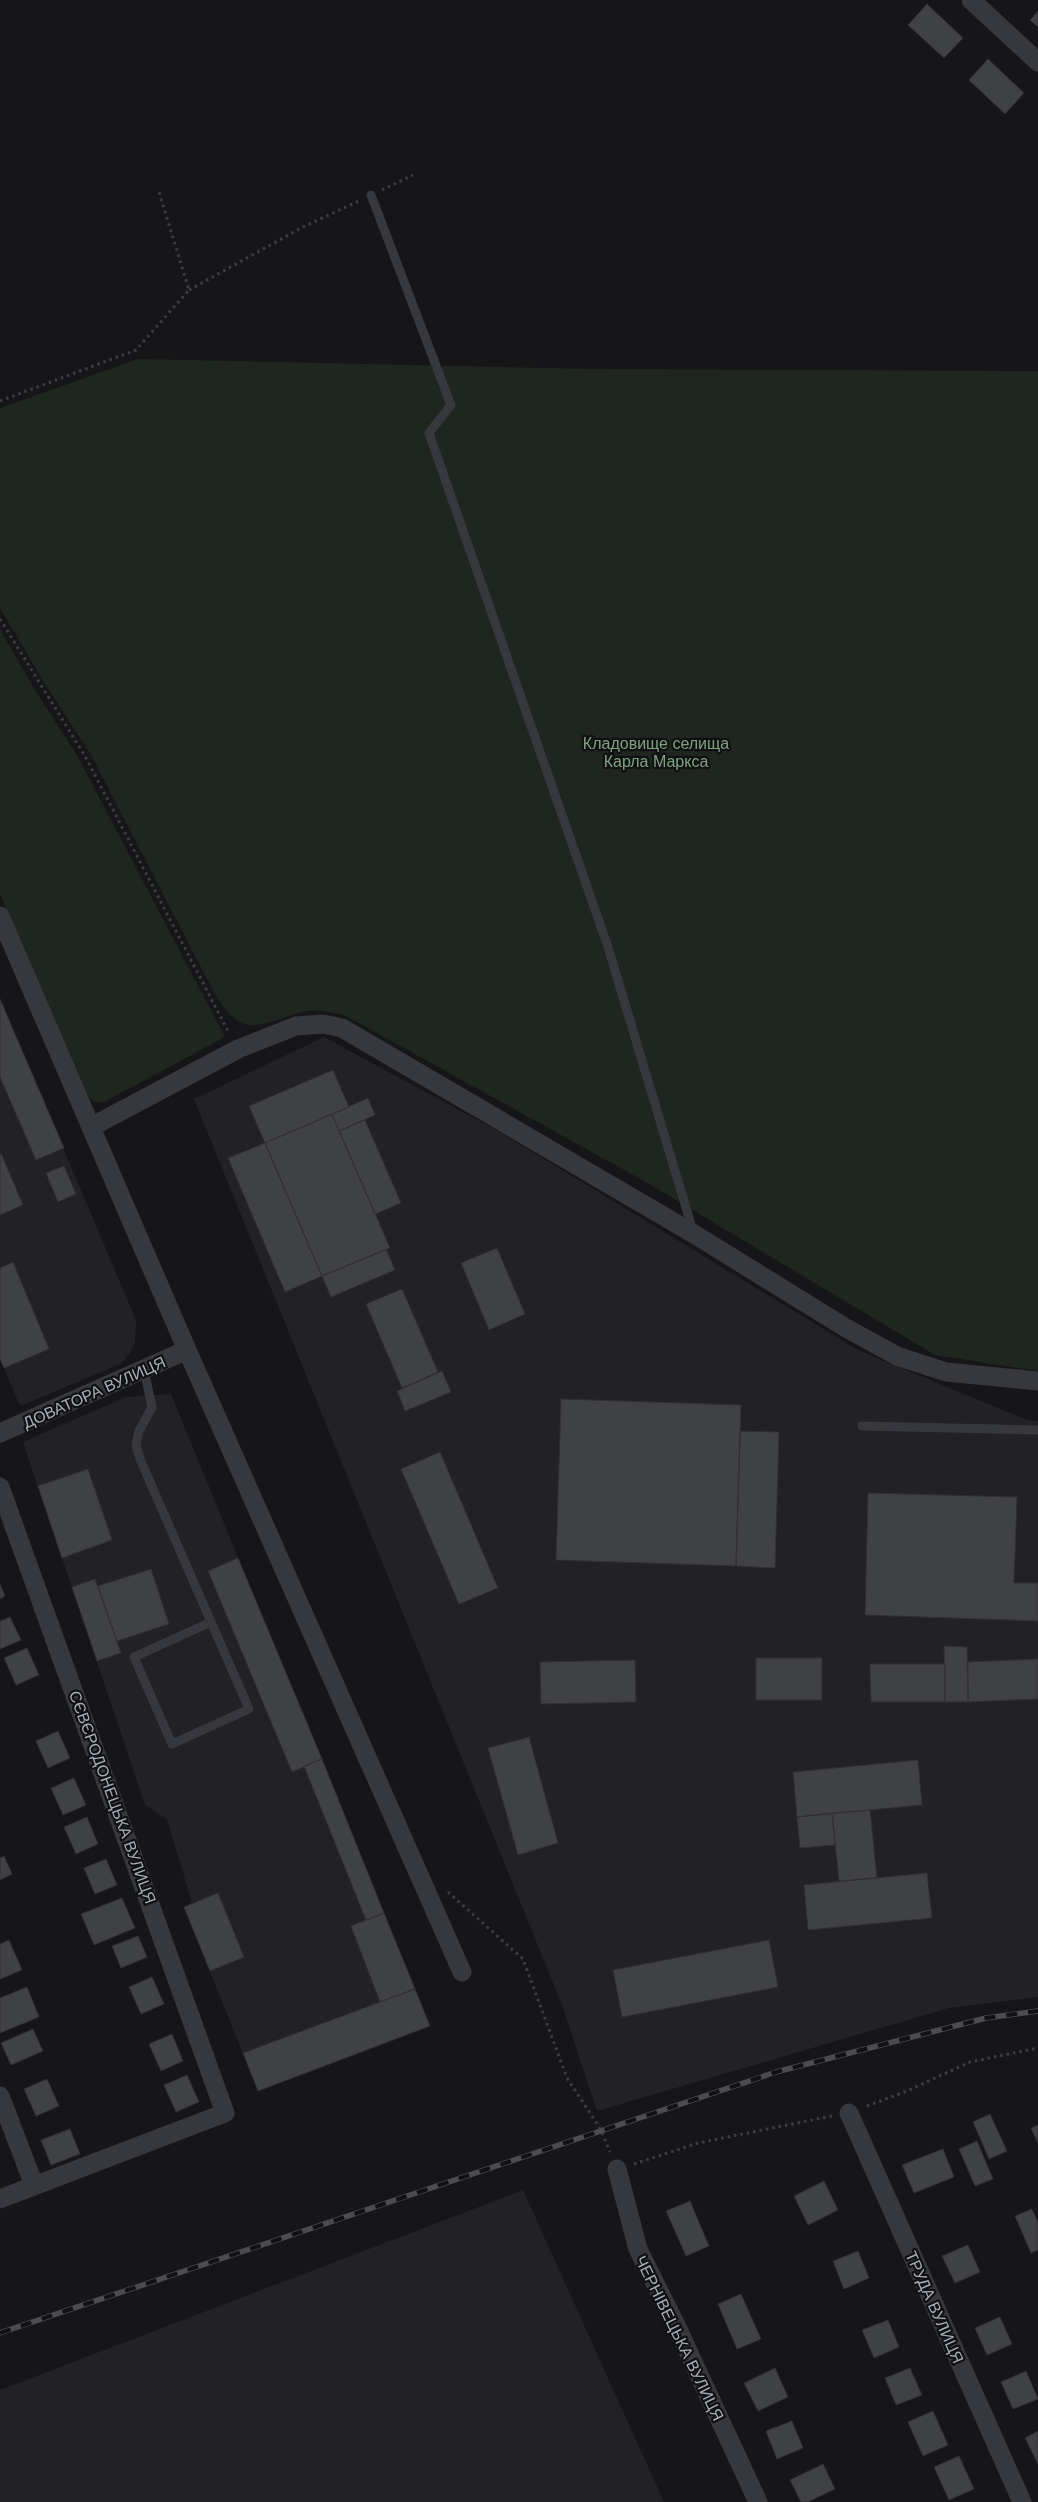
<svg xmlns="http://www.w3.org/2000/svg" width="1038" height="2502" font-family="Arial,sans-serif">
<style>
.built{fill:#222225}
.green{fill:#1e261f}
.building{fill:#404145;stroke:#303034}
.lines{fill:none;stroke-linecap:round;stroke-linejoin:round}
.path{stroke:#3d3f44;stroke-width:3;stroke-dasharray:2.5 4;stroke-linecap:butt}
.lane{stroke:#37383d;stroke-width:9}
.street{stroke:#37383d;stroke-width:19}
.rail-casing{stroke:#4a4c52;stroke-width:5.5}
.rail{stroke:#111113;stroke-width:4;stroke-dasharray:11;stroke-linecap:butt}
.labels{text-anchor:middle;stroke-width:4.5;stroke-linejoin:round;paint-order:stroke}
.park-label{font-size:16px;fill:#7fa381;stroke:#111113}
.street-label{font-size:16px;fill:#a8adb8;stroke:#111113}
</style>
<rect width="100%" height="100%" fill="#161618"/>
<path class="built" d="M0 999 136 1320 135 1343 130 1353 121 1364 20 1406 0 1359Z
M324 1037 498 1131 858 1350 1027 1420 1038 1421V1997L949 2008 597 2111 562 2005 194 1099Z
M171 1394 430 2026 258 2091 184 1907 192 1903 167 1819 145 1805 23 1442 126 1397Z
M523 2190 664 2502H0V2390Z"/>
<path class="green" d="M138 359 593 369 1038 371V1371L935 1355 644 1181 346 1016C332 1012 318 1009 303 1012 285 1015 257 1032 240 1022 224 1013 215 994 207 979L91 755 45 684 0 608V408Z
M0 629 35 690 78 757 225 1037 102 1103 92 1101 86 1094 0 894Z"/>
<path class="building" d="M927 4 963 38 944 58 908 25Z
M1038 11V27L1030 20Z
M988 59 1024 93 1005 114 969 80Z
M0 999 64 1148 36 1160 0 1077Z
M333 1070 349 1107 265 1143 249 1106Z
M368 1098 375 1115 339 1131 332 1114Z
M332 1114 390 1248 322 1276 265 1143Z
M365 1120 401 1203 375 1214 339 1131Z
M265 1143 322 1276 285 1292 228 1158Z
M1 1153 23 1205 0 1215V1154Z
M64 1166 76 1194 58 1202 46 1173Z
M497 1248 525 1314 489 1330 461 1263Z
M386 1249 395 1270 331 1297 322 1276Z
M13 1262 49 1349 4 1368 0 1359V1268Z
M402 1289 438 1372 402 1388 366 1304Z
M442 1371 451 1392 405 1411 397 1391Z
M561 1399 741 1405 736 1566 556 1560Z
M740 1431 779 1432 775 1568 736 1566Z
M440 1452 498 1588 459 1604 401 1469Z
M88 1469 112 1540 62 1558 38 1486Z
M868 1493 1017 1497 1014 1583H1038V1621L865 1615Z
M238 1558 322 1759 292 1772 208 1571Z
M151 1569 169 1624 117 1641 98 1586Z
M95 1579 121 1653 97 1661 72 1587Z
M0 1584 5 1596 0 1599Z
M10 1617 21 1640 0 1649V1621Z
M944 1646 967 1647 968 1702H945Z
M27 1648 39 1675 16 1685 4 1658Z
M756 1658H822V1700H756Z
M1038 1659V1699L968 1702V1662Z
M635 1660 636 1702 541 1704 540 1662Z
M870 1664H945V1702H871Z
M58 1731 70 1758 48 1768 36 1741Z
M529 1737 558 1843 518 1855 488 1748Z
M322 1759 384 1913 366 1920 304 1766Z
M918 1760 922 1805 797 1817 793 1772Z
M74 1778 86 1805 63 1815 51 1788Z
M870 1810 877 1878 839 1881 832 1813Z
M832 1813 835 1845 800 1848 797 1817Z
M87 1817 98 1844 76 1854 64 1827Z
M4 1856 12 1874 0 1880V1858Z
M106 1859 117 1885 95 1894 84 1868Z
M927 1873 932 1918 808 1930 804 1885Z
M218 1893 244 1957 210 1971 184 1907Z
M122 1898 135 1928 94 1945 81 1914Z
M384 1913 415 1989 380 2002 351 1926Z
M138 1936 147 1957 121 1968 112 1946Z
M9 1940 22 1970 0 1979V1944Z
M769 1940 778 1987 622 2017 613 1970Z
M152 1977 164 2004 141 2014 129 1987Z
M27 1987 39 2017 0 2033V1998Z
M415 1989 430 2026 258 2091 243 2053Z
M33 2029 43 2051 11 2065 1 2043Z
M172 2034 183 2061 161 2071 149 2044Z
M187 2075 199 2102 176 2112 164 2085Z
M47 2079 59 2106 36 2116 24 2089Z
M990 2114 1007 2151 989 2159 973 2122Z
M1038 2125V2143L1031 2128Z
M70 2129 80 2154 51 2165 41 2140Z
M977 2141 993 2179 975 2186 959 2149Z
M943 2149 954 2177 914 2193 902 2165Z
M824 2181 838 2210 808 2225 794 2196Z
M690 2201 709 2246 686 2256 666 2211Z
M1032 2209 1038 2223V2250L1031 2253 1015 2216Z
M968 2245 980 2272 955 2283 942 2256Z
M858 2251 869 2278 844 2289 833 2261Z
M741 2294 761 2339 737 2349 718 2304Z
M1000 2317 1012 2344 987 2355 975 2328Z
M888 2320 899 2347 874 2358 862 2330Z
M775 2368 788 2397 758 2411 744 2383Z
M910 2368 922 2395 896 2405 885 2378Z
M1026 2371 1038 2399 1013 2409 1001 2382Z
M933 2411 948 2445 923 2456 908 2422Z
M792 2421 803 2448 777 2459 766 2431Z
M1038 2431V2464L1025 2438Z
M959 2456 974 2489 949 2500 934 2467Z
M823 2464 835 2489 808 2502H801L790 2480Z"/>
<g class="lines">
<path class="path" d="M382 190 413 175
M189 290 303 227 359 201
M0 401 136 350 189 290 159 192
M0 619 85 756 229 1033
M448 1892 523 1959 567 2078 601 2130 610 2152
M867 2106 907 2091 970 2062 1038 2048
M634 2164 698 2143 832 2116"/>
<path class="lane" d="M371 195 451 405 429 433 608 947 693 1231
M144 1370 152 1407 139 1431 136 1445 140 1459 249 1709 172 1744 134 1657 211 1622
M862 1426 1038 1430"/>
<path class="street" d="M971 0 1038 62
M0 916 187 1350 462 1972
M91 1127 238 1049 296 1026 323 1024 342 1028 694 1234 846 1328 897 1356 946 1372 1038 1381
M0 1433 187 1350
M0 1487 225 2113 0 2199
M0 2096 34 2185
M849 2113 1022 2502
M617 2169 638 2249 675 2323 758 2502"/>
<g class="rail-casing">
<path id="rail" d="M0 2333 776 2072 986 2018 1038 2011"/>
</g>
<use href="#rail" class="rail"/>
</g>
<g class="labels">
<g class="park-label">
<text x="656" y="749">Кладовище селища<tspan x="656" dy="18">Карла Маркса</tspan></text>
</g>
<g class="street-label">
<text transform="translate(94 1392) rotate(-24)" y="6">ДОВАТОРА ВУЛИЦЯ</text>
<text transform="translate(113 1797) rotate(70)" y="6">СЄВЄРОДОНЕЦЬКА ВУЛИЦЯ</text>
<text transform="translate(935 2307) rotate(66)" y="6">ТРУДА ВУЛИЦЯ</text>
<text transform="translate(680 2338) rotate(64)" y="6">ЧЕРНІВЕЦЬКА ВУЛИЦЯ</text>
</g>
</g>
</svg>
